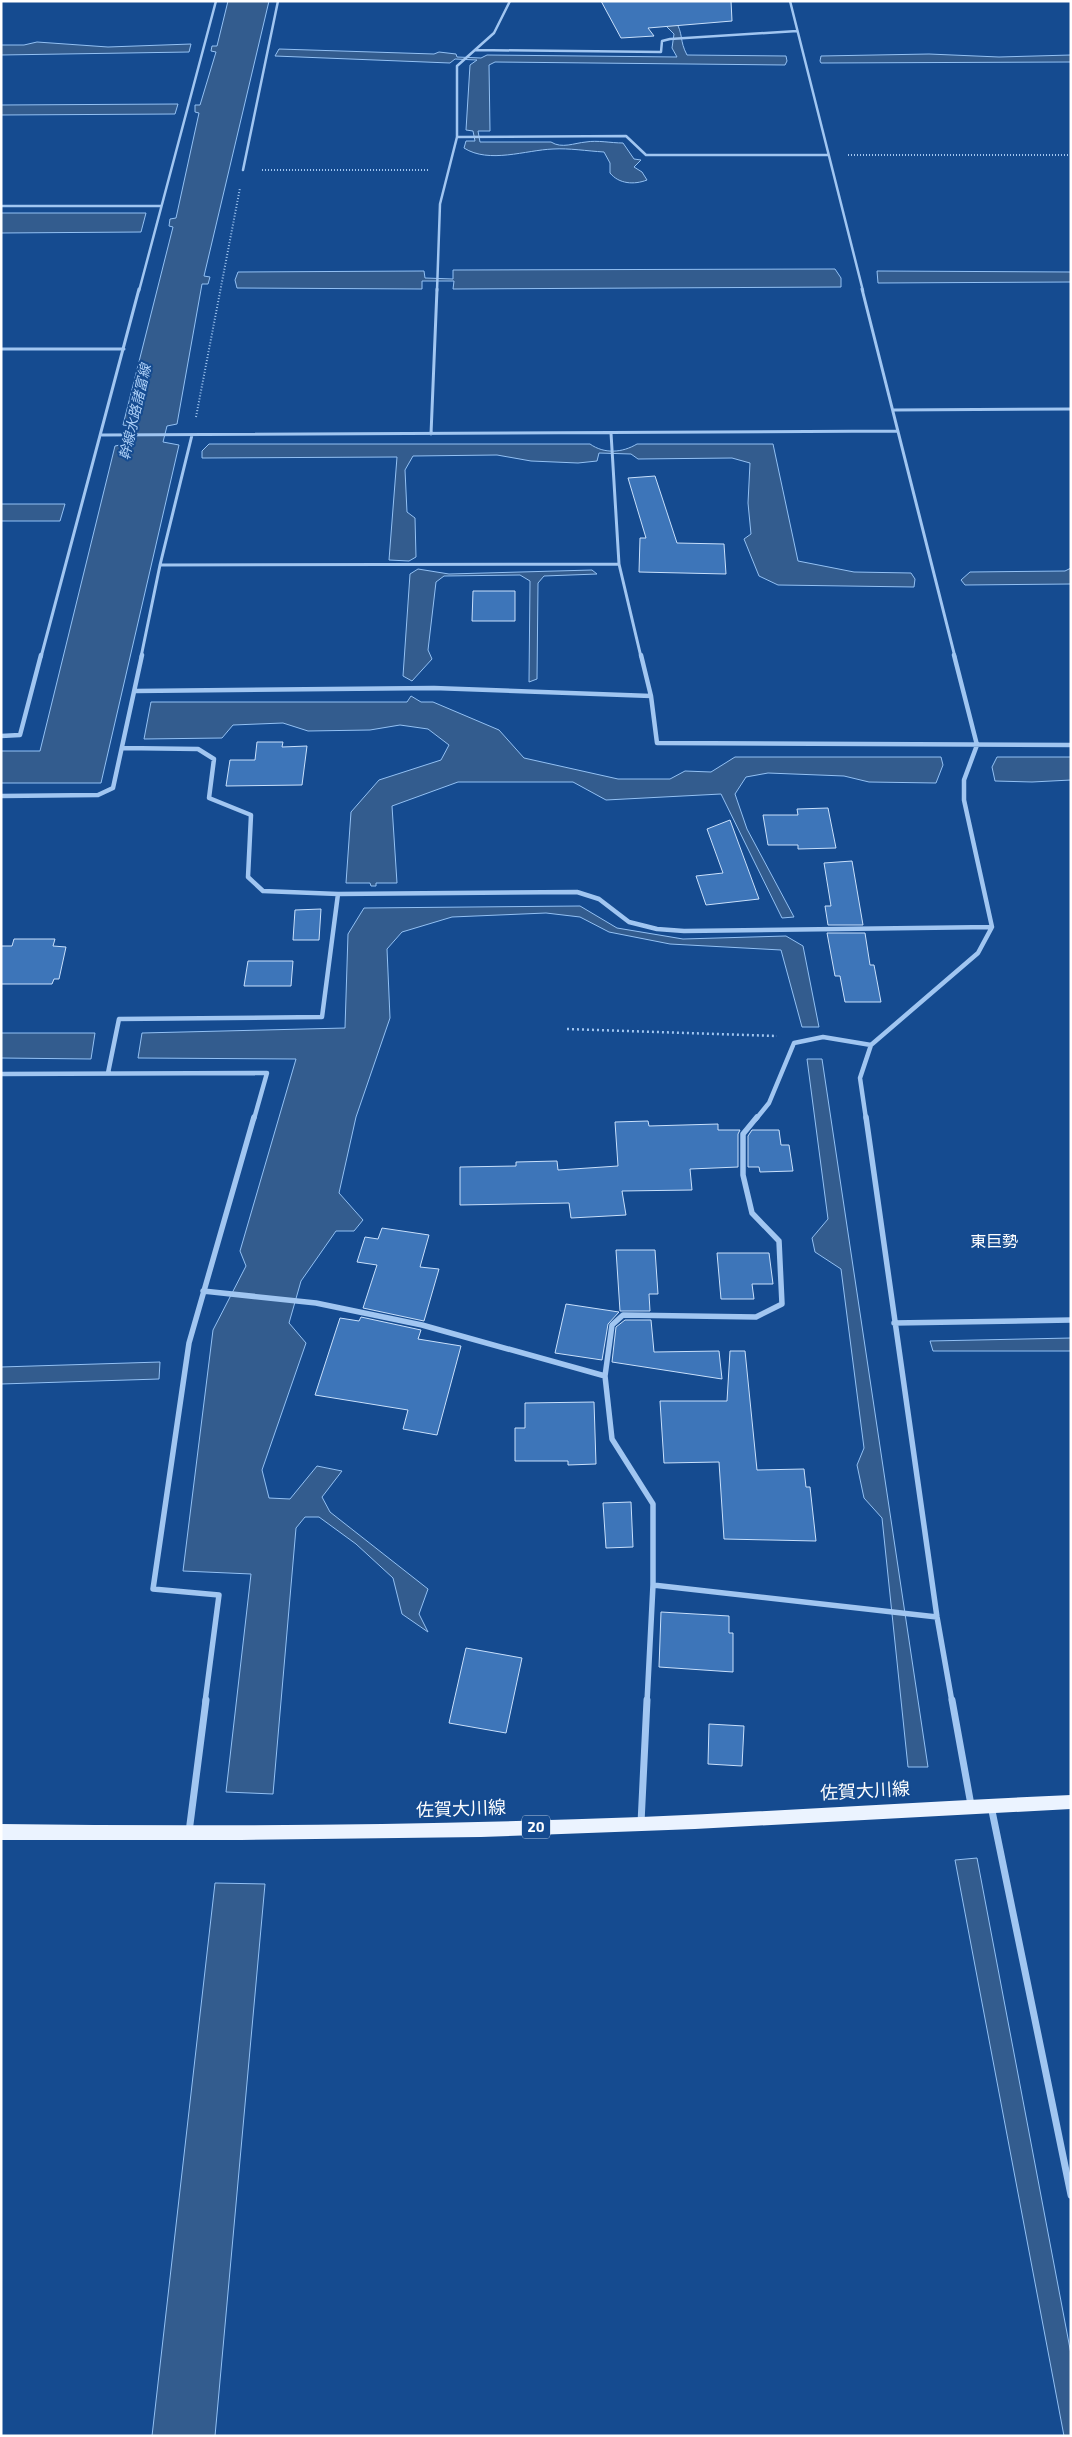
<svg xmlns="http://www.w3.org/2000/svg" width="1072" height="2437" font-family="'Exo 2','Noto Sans JP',sans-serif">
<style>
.water{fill:#335c8e;stroke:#93c1f4}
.building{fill:#3d75b9;stroke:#c8e0fc}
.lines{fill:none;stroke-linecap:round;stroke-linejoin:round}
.path-far1{stroke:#a1c6f1;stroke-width:2;stroke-dasharray:1 2;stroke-linecap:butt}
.path{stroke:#a1c6f1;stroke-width:2.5;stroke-dasharray:2 3;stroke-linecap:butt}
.street-far4{stroke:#a1c6f1;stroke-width:2.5}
.street-far3{stroke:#a1c6f1;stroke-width:3}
.street-far2{stroke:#a1c6f1;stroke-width:4.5}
.street-far1{stroke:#a1c6f1;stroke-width:5.5}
.street{stroke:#a1c6f1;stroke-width:7}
.primary{fill:#ebf3ff;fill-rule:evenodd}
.labels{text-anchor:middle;stroke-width:4;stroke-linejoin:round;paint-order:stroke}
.far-water-label{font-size:14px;font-style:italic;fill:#add0f8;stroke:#154b90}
.shield{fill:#154b90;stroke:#b9c9de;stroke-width:1}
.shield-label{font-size:14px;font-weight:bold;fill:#fff}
.neighbourhood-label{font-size:16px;fill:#fff;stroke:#154b90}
.near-street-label{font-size:18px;fill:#fff;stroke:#154b90}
</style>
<rect width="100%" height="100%" fill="#154b90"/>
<path class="water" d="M228 1H269L204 276 210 277 208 284H202L177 424 167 426 163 442 179 445 101 783H1V751H40L115 446 130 443 135 427 123 425 173 227 169 226 170 219 176 218 199 113 195 112V105H200L216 52 211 51 212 46H217Z
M675 20C684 35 679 40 687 55L786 56 787 61 785 65 495 62 489 65 490 131H478L480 142H551C562 149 574 143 586 142 597 140 611 143 623 143L634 159 641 160 634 167 642 172 647 180C634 185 619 184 610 173V163L604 152C587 151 569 148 553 149 526 150 489 164 464 148L466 141H475L473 131 466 130 470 65 477 60 455 59 450 63 275 56 279 49 434 54 439 52 456 54 457 57 481 58 487 55 677 57 672 48 674 34 664 24Z
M37 42 108 47 191 44 189 52 1 55V45H24Z
M929 54 999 57 1071 55V62L821 63 820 61 821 56Z
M178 104 175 114 1 115V105Z
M1 213H146L141 232 1 233Z
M835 269 841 278V287L453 289 454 281H422V289L237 288 235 280 238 272 424 271 425 278 453 279V270Z
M877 271 1071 272V282L878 283Z
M209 444H590C604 454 622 453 637 444H773L798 561 854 572 911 573 915 579 914 587 778 585 759 576 744 539 751 534 748 503 750 463 732 458 638 459 631 454 599 453 597 461 578 463 531 461 497 455 413 456 405 470 407 512 415 518 416 557 409 561 389 560 397 457 202 458V451Z
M1 504H65L60 521H1Z
M1071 568V584L965 585 961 580 970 572 1065 571Z
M418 569 449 574 592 570 597 574 544 576 538 583 537 679 529 682 530 581 520 575 444 576 436 582 428 650 432 659 412 681 403 676 410 574Z
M411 696 421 702H433L499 730 524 758 618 779H670L685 771 711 772 735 757H941L943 765 936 783 869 782 844 776 768 773 746 777 735 794 747 829 794 917 782 918 721 794 606 800 573 782H458L392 806 397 883H376V886H371L370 883H346L351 812 379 780 441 760 449 745 428 729 400 725 370 730 308 731 283 723 233 725 222 738 144 739 151 702H407Z
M997 757H1071V780L1032 782 995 781 992 767Z
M580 906 617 928 683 939 786 936 803 946 819 1027H802L781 950 670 944 609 932 580 917 546 913 452 917 402 932 387 949 390 1018 356 1117 339 1193 363 1220 354 1231H336L301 1281 289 1323 306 1343 262 1470 269 1498 290 1499 317 1466 342 1471 322 1497 330 1512 428 1589 419 1614 428 1632 402 1614 393 1578 356 1544 319 1517H305L296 1528 273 1794 226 1792 251 1574 183 1571 213 1330 246 1266 240 1251 296 1059 138 1058 142 1033 345 1028 348 934 364 908Z
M1 1033H95L91 1059 1 1058Z
M807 1059H822L928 1767H908L882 1518 864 1498 857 1465 864 1448 841 1269 815 1252 812 1238 828 1219Z
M1071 1338V1351H933L930 1341Z
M160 1362 159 1379 1 1384V1367Z
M977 1858 1071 2354V2436H1064L955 1860Z
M215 1883 265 1884 215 2436H152Z"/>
<path class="building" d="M601 1H731L732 21 648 28 654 36 621 38Z
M655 476 677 543 724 544 726 574 639 572 640 538H646L628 478Z
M473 591H515V621H472Z
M257 742H283L282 747 307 746 302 785 226 786 230 760H255Z
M828 808 836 848 798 849V845H768L763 815H798L797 809Z
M730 820 759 899 706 905 696 876 723 873 707 829Z
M852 861 863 925H828L825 906H831L824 863Z
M321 909 319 940H293L295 910Z
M827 933H865L870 965H874L881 1002H845L840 976H835Z
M14 939H55L53 946 66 947 59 979H54L52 984H1V946H12Z
M248 961H293L291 986H244Z
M648 1121 649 1126 718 1124V1130H740L738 1134V1167L690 1169 692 1190 622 1191 626 1215 571 1218 569 1203 460 1205V1167L516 1166V1162L557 1161 558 1170 618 1166 615 1122Z
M752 1130H779L781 1145H789L793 1171 760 1172 759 1167H748V1136Z
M382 1228 429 1235 420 1267 439 1269 424 1321 363 1308 377 1265 357 1262 365 1237 378 1239Z
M616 1250H655L658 1294H649L650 1311H620Z
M717 1253H769L773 1284H752L754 1299H721Z
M566 1304 619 1312 608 1324 602 1360 555 1353Z
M361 1317 421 1330 418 1339 461 1346 437 1435 403 1429 408 1410 315 1395 340 1318 359 1321Z
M625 1320H651L654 1352 719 1351 722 1379 612 1362 616 1327Z
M730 1351H745L757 1470 804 1469 806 1487H810L816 1541 724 1539 719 1462 664 1463 660 1401H727Z
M594 1402 596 1464 568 1465V1461H515V1428H525V1403Z
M631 1502 633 1547 606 1548 603 1503Z
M661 1612 729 1616V1633H733V1672L659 1667Z
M466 1648 522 1658 506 1733 449 1723Z
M709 1724 744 1726 742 1766 708 1764Z"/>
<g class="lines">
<path class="path-far1" d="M848 155H1071
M262 170H430
M196 417 240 188"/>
<path class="path" d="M567 1029 777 1036"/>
<path class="street-far4" d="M510 1 494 33 457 66V137L626 136 646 155H827
M790 1 863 291
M475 50 661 52 662 41 670 39 797 31
M243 170 278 1
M1 206H161
M139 291 216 1
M437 291 440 204 457 137"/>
<path class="street-far3" d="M862 289 955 657
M1 349H124
M893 410 1071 409
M611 433 619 564 641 657
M431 434 437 289
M102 435 897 431
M160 565 619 564
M41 657 139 289
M141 657 160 565 192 435"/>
<path class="street-far2" d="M641 655 651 696 657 743 1071 745
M135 691 434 688 651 696
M1 736 20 735 41 655
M123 748 198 749 214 759 209 798 251 815 248 877 263 891 338 894 577 892 599 899 629 922 657 929 684 931 992 927
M1 796 98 795 113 788 142 655
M108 1073 119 1019 322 1017 338 894
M1 1074 267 1073 254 1119
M756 1119 769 1103 794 1043 823 1037 871 1045
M866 1119 860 1078 871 1045 978 953 992 927 964 800V780L977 745 954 655"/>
<path class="street-far1" d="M866 1117 937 1617 952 1702
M203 1291 316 1303 422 1325 605 1376 612 1439 653 1504V1585L647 1702
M894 1323 1071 1320
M605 1376 612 1325 623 1315 756 1317 782 1304 779 1241 752 1213 743 1175V1134L757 1117
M653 1585 937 1617
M205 1702 219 1595 153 1589 189 1343 254 1117"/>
<path class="street" d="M952 1700 971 1805
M991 1806 1071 2195
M641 1823 647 1700
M189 1832 206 1700"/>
<path class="primary" d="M1071 1795V1809L695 1829 481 1837 241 1840H1V1824C215 1827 428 1825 641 1817 784 1811 927 1801 1071 1795Z"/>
</g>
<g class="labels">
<g class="far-water-label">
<text transform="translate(135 412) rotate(-77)" y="5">幹線水路諸富線</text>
</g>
<rect class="shield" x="522" y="1815.5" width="28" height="23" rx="4"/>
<g class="shield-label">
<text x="536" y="1832">20</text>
</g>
<g class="neighbourhood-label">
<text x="994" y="1247">東巨勢</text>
</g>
<g class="near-street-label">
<text transform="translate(865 1791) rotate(-3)" y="6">佐賀大川線</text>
<text transform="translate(461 1809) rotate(-2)" y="6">佐賀大川線</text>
</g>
</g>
<rect width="1072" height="2437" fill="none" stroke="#ffffff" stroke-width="5"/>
</svg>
